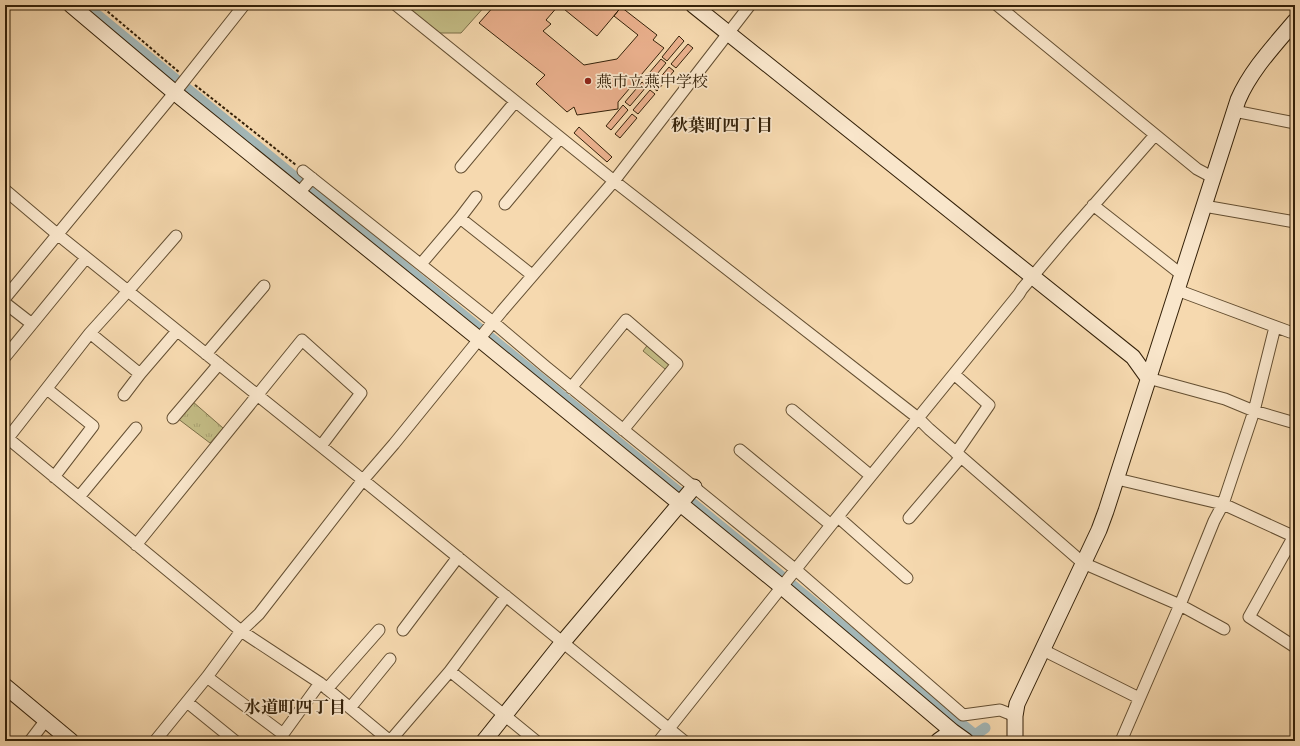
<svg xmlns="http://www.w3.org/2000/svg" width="1300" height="746" font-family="Vollkorn,'Noto Serif JP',serif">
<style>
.grass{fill:#c4bd86;stroke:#7c6f48}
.park{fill:url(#park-tufts);stroke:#7c6f48}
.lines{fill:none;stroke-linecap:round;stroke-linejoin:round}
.canal{stroke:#a3b7b7;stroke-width:11}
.building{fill:#eab08d;stroke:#342109}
.street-casing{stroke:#644f32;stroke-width:13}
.secondary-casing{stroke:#342109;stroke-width:17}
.path{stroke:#342109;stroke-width:2;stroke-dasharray:3 2;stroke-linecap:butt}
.street{stroke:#f9e6cb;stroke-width:11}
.secondary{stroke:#f9e6cb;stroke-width:15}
.poi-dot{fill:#8f2418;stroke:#f9e6cb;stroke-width:1.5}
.labels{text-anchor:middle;stroke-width:3.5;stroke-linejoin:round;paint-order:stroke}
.poi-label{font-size:16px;fill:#342109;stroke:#f9e6cb;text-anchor:start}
.neighbourhood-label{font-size:17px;font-weight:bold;fill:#342109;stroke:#f9e6cb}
</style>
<defs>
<pattern id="park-tufts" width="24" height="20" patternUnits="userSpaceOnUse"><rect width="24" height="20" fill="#c4bd86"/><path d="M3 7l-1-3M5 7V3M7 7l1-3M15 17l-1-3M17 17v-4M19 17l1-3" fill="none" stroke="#a9a272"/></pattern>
</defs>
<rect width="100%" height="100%" fill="#f6d9af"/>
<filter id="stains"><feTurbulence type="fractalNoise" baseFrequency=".005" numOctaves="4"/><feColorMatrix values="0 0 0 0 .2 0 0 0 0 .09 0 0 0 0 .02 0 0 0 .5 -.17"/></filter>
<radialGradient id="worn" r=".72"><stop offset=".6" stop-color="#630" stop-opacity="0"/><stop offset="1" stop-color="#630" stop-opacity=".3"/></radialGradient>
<path class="grass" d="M403 5H486L461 33H438Z"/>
<path class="park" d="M649 343 669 359V366L665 369 643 351Z
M192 401 223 428 210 443 177 418Z"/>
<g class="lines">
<path class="canal" d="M85 5 975 735 985 728"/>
</g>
<path class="building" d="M495 5H510L516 9 520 5H559L546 20 551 24 543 31 584 65 617 59 638 35 614 16 621 7 657 35 653 40 664 48 618 102V109L577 115 574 107 567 112 536 84 545 75 479 23Z
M559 5H623L597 36Z
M679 36 684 41 667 61 662 57Z
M688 44 693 48 676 68 671 64Z
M661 59 666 63 649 84 644 79Z
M669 67 674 71 657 91 652 87Z
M642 82 647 86 630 106 625 102Z
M650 90 655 94 638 114 633 110Z
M623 105 628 110 611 130 606 126Z
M632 114 637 118 620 138 615 134Z
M579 127 612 157 607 162 574 133Z"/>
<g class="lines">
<g class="street-casing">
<path id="street" d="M396 5 614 181 918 418 929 429 1083 563 1180 605 1224 629
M997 5 1197 169 1212 177
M1234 111 1295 123
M461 167 515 102
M303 171 493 322 546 367 796 570 963 715 1000 710 1015 716
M5 190 57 234 363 480 684 741
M299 193 312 178
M505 204 560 138
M1093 205 1182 275
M1204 206 1295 222
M460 218 532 275
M421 264 460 218 476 197
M1177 290 1290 332 1295 333
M5 298 180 86 244 5
M5 303 32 324
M90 333 140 374
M206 354 264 286
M5 357 86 258
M954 374 989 405 956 453
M1148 378 1225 399 1254 411 1295 423
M571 388 626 320 677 364 623 430
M47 389 93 426 54 477
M124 395 140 374 177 331
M792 410 871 476
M173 418 219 364
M5 436 241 631 320 683 390 741
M8 438 90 333 128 291 176 236
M740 450 831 525
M1117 479 1223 504 1295 537
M79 497 136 428
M838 517 907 578
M909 518 961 457
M1294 536 1249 617 1295 647
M136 545 302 340 361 393 321 446
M403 630 458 557
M1043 650 1139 698
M450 671 506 596
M207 677 283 734 320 683
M327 689 379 630
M187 702 235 741
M350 708 390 659
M30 741 46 720
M155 741 207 677 241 631 259 614 363 480 394 444 502 311 614 181 750 5
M390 741 450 671 536 741
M659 741 831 525 1019 294 1022 289 1064 239 1155 135
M1121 741 1182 600 1214 521 1223 504 1254 411 1275 327"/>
</g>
<g class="secondary-casing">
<path id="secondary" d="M71 5 174 92 479 339 782 587 952 731
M693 5 1133 357 1148 378
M5 686 71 741
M484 741 563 642 694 487
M938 741 952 731 966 741
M1015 741V716L1017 704 1099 530 1106 511 1238 100C1251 70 1274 46 1295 21"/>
</g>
<path class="path" d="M100 5 179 72
M195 85 296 165"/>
<use href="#street" class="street"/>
<use href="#secondary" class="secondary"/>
</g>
<circle class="poi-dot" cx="588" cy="81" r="4"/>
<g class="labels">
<g class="poi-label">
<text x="596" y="87">燕市立燕中学校</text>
</g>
<g class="neighbourhood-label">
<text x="722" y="131">秋葉町四丁目</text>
<text x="295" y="713">水道町四丁目</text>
</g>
</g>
<rect width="1300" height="746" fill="none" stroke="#f6d9af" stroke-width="20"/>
<rect x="6" y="6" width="1288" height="734" fill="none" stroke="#342109" stroke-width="2"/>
<rect x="10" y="10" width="1280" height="726" fill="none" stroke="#342109"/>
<rect width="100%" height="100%" filter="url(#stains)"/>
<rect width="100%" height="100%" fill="url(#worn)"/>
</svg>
